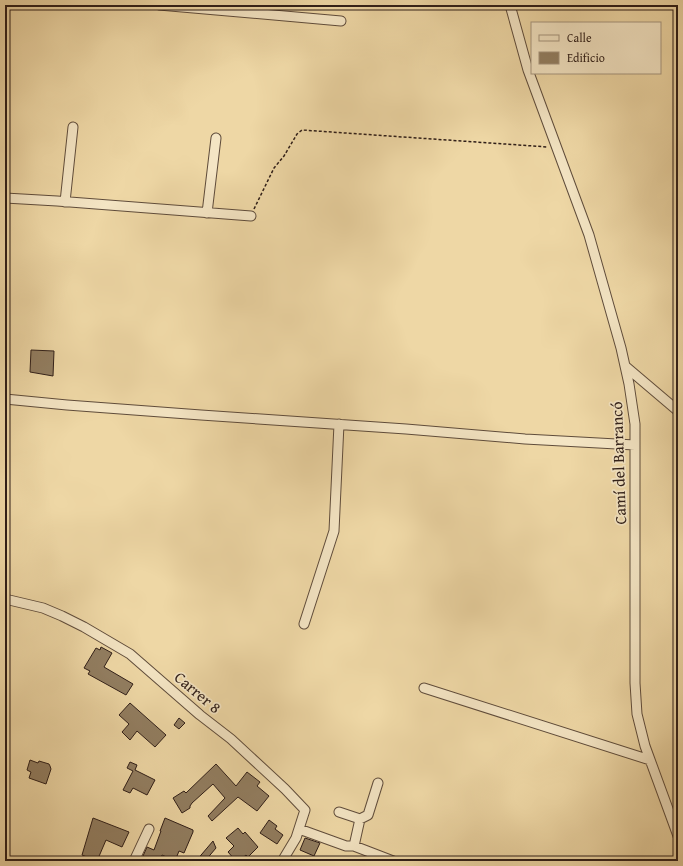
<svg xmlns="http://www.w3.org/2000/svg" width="683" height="866" font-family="'Gentium Book Plus',serif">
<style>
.building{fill:#927e61;stroke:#2f1e18}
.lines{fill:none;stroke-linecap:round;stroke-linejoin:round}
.minor-casing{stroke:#5f4c3b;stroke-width:11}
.path{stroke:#2f1e18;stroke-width:1.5;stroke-dasharray:3 2;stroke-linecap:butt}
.minor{stroke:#f4e5c4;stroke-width:9}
.labels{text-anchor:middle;stroke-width:3.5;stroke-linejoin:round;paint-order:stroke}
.street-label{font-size:16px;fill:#2f1e18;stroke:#f4e5c4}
</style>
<rect width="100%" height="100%" fill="#eed7a5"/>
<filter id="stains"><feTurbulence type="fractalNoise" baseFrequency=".005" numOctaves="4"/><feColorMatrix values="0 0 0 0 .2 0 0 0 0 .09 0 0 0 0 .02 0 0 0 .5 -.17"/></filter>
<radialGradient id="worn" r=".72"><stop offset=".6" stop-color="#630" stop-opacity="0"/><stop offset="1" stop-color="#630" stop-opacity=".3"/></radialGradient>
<path class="building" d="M31 350 54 351 53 376 30 372Z
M101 647 112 653 104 667 133 684 126 695 88 674 90 671 84 668 96 648 100 650Z
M130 703 166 735 155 747 137 731 130 740 122 732 129 724 119 715Z
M179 718 185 723 179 729 174 725Z
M30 760 38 763 39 761 49 764 50 766 51 769 46 784 29 778 31 772 27 770Z
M130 762 137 765 135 770 155 780 147 795 133 788 130 793 123 790 133 771 127 768Z
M216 764 236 786 247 772 260 782 257 786 269 796 257 811 238 797 212 821 208 816 225 798 213 784 192 803 190 806V808L182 813 173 798 184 791 186 793Z
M93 818 129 832 122 847 106 840 97 861 82 855Z
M165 818 193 830V832L184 853 179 851 175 861 162 855 159 861H156L143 856 147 847 154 850 161 831H160Z
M269 820 277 826 275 829 283 835 277 844 260 833Z
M238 828 243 834 245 832 258 847 248 857 246 855 239 861H236L228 852 234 846 226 838Z
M305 838 320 843 314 856 300 850Z
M213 841 216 848 205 861H196Z"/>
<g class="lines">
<g class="minor-casing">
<path id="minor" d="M159 5 341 21
M510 5 528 70 589 235 621 348 629 384 635 424V683L637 714 645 746 678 836
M5 198 57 201 251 216
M65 202 73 127
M207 213 216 138
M625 366 678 411
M5 399 67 405 201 415 406 429 525 439 635 445
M5 599 43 608 62 616 84 627 130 654 200 715 231 739 285 789 305 810 296 838 284 858 286 861
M304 624 334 531 339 424
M424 688 650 760
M378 783 368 815 360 819 354 846 393 861
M339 812 360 819
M299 829 346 846H354
M134 861 149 829"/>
</g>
<path class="path" d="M254 209 274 168 284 156 297 134 302 130 548 147"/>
<use href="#minor" class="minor"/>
</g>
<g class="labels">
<g class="street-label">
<text transform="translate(618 463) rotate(-92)" y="6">Camí del Barrancó</text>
<text transform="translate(198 692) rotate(40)" y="6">Carrer 8</text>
</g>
</g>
<rect width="683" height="866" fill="none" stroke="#eed7a5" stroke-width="20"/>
<rect x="6" y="6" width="671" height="854" fill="none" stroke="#2f1e18" stroke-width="2"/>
<rect x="10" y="10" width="663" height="846" fill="none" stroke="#2f1e18"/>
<rect x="531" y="22" width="130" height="52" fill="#f4e5c4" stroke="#a5957f"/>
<rect x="539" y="35" width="20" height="6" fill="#f4e5c4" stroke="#a5957f"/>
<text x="567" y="42" font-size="12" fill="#2f1e18">Calle</text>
<rect x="539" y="52" width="20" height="12" fill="#927e61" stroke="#a5957f"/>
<text x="567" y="62" font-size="12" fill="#2f1e18">Edificio</text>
<rect width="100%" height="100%" filter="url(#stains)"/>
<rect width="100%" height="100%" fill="url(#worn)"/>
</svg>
